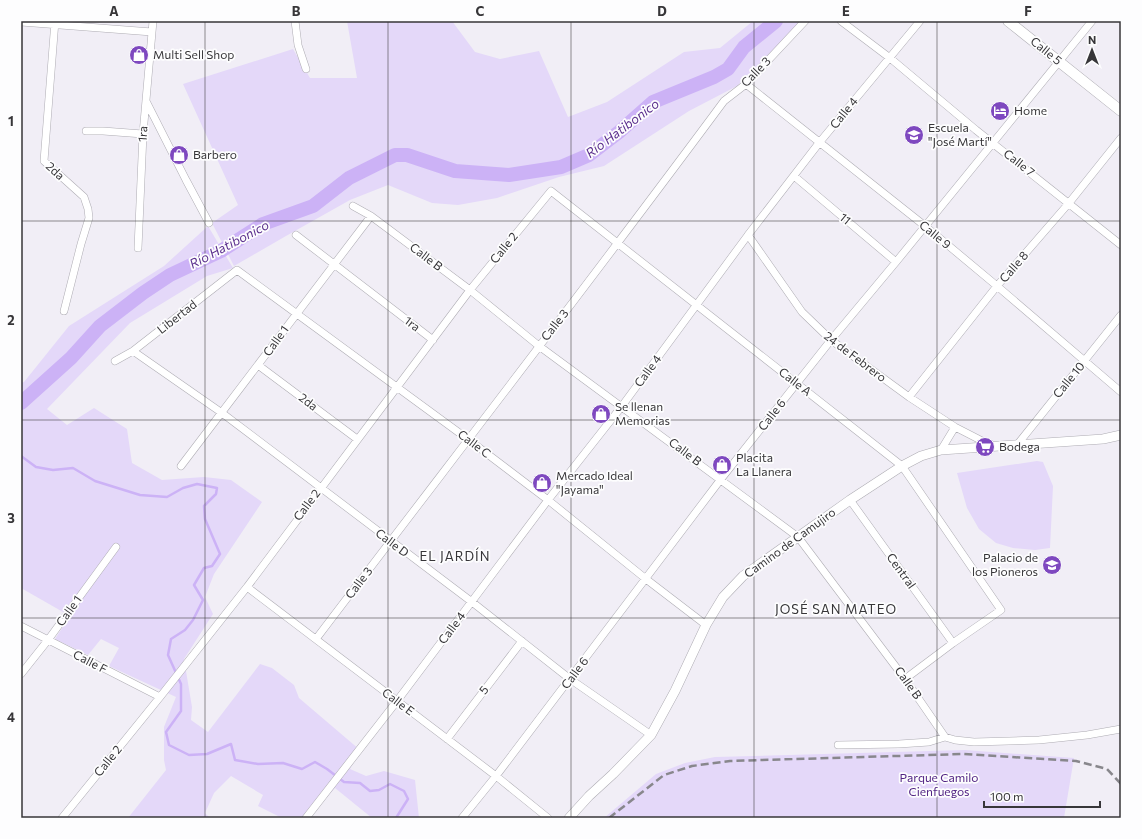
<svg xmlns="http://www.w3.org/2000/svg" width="1142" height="839" font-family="Commissioner,sans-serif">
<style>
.green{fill:#e4d8f9}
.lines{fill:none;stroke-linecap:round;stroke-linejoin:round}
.stream{stroke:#ccb2f6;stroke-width:2.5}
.river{stroke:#ccb2f6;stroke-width:14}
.minor-casing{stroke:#aeacb3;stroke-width:8}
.tertiary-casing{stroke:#aeacb3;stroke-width:10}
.secondary-casing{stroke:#aeacb3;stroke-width:11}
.minor{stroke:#fff;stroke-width:7}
.tertiary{stroke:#fff;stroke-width:9}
.secondary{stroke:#fff;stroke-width:10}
.rail{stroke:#88878c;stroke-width:2.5;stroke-dasharray:8 4;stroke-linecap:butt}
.grid{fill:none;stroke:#373639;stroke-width:1;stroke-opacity:0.55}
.labels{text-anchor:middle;stroke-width:3.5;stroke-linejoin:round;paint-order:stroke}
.street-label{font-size:12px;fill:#373639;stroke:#fdfdfe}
.poi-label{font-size:12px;fill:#373639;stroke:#fdfdfe;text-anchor:start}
.park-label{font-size:12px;fill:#522484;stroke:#fdfdfe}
.water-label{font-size:13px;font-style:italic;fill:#5a2e8d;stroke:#fdfdfe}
.neighbourhood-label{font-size:13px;letter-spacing:1px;fill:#373639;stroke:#fdfdfe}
.neatline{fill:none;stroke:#373639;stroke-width:1.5}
.grid-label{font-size:13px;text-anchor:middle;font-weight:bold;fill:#373639}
</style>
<rect width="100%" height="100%" fill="#f1eef6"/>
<path class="green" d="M347 21H452L475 52 500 59 539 51 568 117 607 102 684 52 720 48 753 21H802L737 86 689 111 604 166 559 177 497 198 458 205 432 203 388 185 350 200 286 236 234 266 212 223 238 205 183 84 293 49 310 78H357Z
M208 226 233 268 207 276 130 323 47 409 67 425 94 408 127 429 132 463 162 480 204 477 231 480 262 502 214 574 205 597 213 614 184 659 192 707 191 720 208 732 260 664 272 668 294 685 299 698 360 750 350 769 366 776 384 771 415 780 419 818H372L335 788 308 818H282L258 806 263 795 231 776 214 793 205 813 210 818H128L166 770 164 760V727L176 697 109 666 119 648 101 639 88 655 55 639 70 616 21 588V383L24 382 69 326 164 266Z
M1037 461 1043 462 1053 486 1050 548 1035 550 1013 548 996 543 979 529 967 508 957 473Z
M965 750 1074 758 1064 818H604L656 774 685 763 715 757Z"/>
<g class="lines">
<path class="stream" d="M21 456 36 467 53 470 73 468 95 481 140 495 167 497 183 488 197 484 217 488 216 494 204 506 205 519 220 554 212 566 204 568 194 585 203 600 193 620 185 630 171 639 168 655 181 684V711L166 732 169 745 189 755 207 754 231 744 235 760 258 764 283 763 302 769 315 762 327 769 344 782 360 783 370 791 379 790 390 784 404 791 408 799 396 818"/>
<path class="river" d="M21 403 71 358 100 326 143 293 170 275 221 251 263 224 313 206 349 178 395 155H407L455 171 509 175 561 167 589 155 619 132 653 102 714 77 728 69 744 47 776 21"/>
<g class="minor-casing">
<path id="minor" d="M55 21 44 161 84 197 88 209 89 218 81 244 64 311
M295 21 298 45 306 69
M841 21 890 58 976 130 1121 245
M21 22 152 32
M746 84 925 226 997 286 1121 392
M146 101 186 180 209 223
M86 131H103L143 134
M794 176 896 262
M353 206 371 216 470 290 539 346 798 537 905 679 945 737
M296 235 433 340
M748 235 802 312 831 340 909 397 955 427 992 446
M138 248 143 134 153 21
M133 351 222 413 472 602 570 679 651 735
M115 361 133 351 237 270 469 440 548 500 646 579 706 625
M258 365 357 439
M909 397 997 286 1069 203 1121 138
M1017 445 1121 315
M941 450 955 427
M181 466 371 216
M850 500 953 643
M247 587 496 776 548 818
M21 626 160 697
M316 639C452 460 590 282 724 101L746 84 805 21
M21 674 48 640 116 547
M447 739 522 641
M838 745 899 744 929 742 945 737 955 740 974 742 1039 740 1087 735 1121 729
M62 818 160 697 247 587 470 290 551 191 902 466 1001 610 953 643 905 679
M306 818 397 701 548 500 622 406 748 235 819 143 920 21
M462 818 496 776 721 479 831 340 896 262 1092 21"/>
</g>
<g class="tertiary-casing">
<path id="tertiary" d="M569 818 589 796 613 774 651 735 675 691 706 625 723 597 743 576 850 500 902 466 921 456 941 450 1103 439 1121 435"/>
</g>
<g class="secondary-casing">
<path id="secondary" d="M1008 21 1121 111"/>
</g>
<use href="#minor" class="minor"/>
<use href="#tertiary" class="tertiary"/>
<use href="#secondary" class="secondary"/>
<path class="rail" d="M609 818 664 775 692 766 730 761 963 754 1076 761 1107 769 1121 784"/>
</g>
<path class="grid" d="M205 21V818M388 21V818M571 21V818M754 21V818M937 21V818M21 221H1121M21 420H1121M21 618H1121"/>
<defs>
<g id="shop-disc" transform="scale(1)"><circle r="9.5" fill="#7e48bf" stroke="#fdfdfe"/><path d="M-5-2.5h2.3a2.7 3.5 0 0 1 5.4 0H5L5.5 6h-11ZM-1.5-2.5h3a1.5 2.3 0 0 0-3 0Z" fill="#fff"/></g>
<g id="hotel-disc" transform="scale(1)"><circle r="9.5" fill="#7e48bf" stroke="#fdfdfe"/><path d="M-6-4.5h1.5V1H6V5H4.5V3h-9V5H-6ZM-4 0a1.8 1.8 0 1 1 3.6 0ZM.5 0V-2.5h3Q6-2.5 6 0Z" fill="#fff"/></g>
<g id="school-disc" transform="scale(1)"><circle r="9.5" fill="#7e48bf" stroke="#fdfdfe"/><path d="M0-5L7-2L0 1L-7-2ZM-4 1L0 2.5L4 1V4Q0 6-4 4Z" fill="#fff"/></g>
<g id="supermarket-disc" transform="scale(1)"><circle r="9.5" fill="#7e48bf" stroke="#fdfdfe"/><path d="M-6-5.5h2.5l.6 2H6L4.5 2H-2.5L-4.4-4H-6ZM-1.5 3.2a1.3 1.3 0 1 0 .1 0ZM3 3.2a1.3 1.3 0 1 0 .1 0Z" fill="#fff"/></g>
</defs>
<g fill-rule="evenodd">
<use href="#shop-disc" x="139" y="55"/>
<use href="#hotel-disc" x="1000" y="111"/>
<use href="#school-disc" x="914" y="135"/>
<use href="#shop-disc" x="179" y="155"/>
<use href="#shop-disc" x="601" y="414"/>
<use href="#supermarket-disc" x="985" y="447"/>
<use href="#shop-disc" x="722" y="465"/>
<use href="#shop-disc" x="542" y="483"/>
<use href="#school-disc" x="1052" y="565"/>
</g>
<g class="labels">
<g class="street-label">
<text transform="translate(1046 51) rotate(39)" y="4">Calle 5</text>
<text transform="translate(756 72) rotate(-46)" y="4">Calle 3</text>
<text transform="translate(844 113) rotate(-51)" y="4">Calle 4</text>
<text transform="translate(143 134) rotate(-86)" y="4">1ra</text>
<text transform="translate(1019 163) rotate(38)" y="4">Calle 7</text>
<text transform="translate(55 171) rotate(43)" y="4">2da</text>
<text transform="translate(845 219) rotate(40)" y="4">11</text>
<text transform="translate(935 235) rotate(39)" y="4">Calle 9</text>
<text transform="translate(504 248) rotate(-51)" y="4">Calle 2</text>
<text transform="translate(426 257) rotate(37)" y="4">Calle B</text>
<text transform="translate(1014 267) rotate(-49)" y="4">Calle 8</text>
<text transform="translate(177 317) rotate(-38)" y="4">Libertad</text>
<text transform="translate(412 324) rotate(37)" y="4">1ra</text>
<text transform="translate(555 325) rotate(-52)" y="4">Calle 3</text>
<text transform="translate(276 341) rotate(-54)" y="4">Calle 1</text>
<text transform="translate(855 357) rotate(37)" y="4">24 de Febrero</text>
<text transform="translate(648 371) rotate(-54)" y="4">Calle 4</text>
<text transform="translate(1069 380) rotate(-51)" y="4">Calle 10</text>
<text transform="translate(795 382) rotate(38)" y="4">Calle A</text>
<text transform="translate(308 402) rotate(37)" y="4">2da</text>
<text transform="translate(772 415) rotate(-52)" y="4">Calle 6</text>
<text transform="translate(474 444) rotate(37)" y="4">Calle C</text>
<text transform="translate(685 452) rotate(37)" y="4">Calle B</text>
<text transform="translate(307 505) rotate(-53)" y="4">Calle 2</text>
<text transform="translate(392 543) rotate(37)" y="4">Calle D</text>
<text transform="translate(790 543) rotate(-36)" y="4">Camino de Camujiro</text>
<text transform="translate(901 571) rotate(54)" y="4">Central</text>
<text transform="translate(359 583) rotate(-53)" y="4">Calle 3</text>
<text transform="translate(69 611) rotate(-54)" y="4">Calle 1</text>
<text transform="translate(452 628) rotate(-53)" y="4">Calle 4</text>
<text transform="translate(90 662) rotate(27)" y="4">Calle F</text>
<text transform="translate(575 673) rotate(-53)" y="4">Calle 6</text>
<text transform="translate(908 683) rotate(54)" y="4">Calle B</text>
<text transform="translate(484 690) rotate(-52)" y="4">5</text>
<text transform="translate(398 702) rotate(37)" y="4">Calle E</text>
<text transform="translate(108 761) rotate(-51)" y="4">Calle 2</text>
</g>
<g class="poi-label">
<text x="153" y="59">Multi Sell Shop</text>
<text x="1014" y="115">Home</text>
<text x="928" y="132">Escuela<tspan x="928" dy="14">"José Martí"</tspan></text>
<text x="193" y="159">Barbero</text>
<text x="615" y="411">Se llenan<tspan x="615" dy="14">Memorias</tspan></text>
<text x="999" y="451">Bodega</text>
<text x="736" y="462">Placita<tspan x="736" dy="14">La Llanera</tspan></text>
<text x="556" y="480">Mercado Ideal<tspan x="556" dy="14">"Jayama"</tspan></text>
<text x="1038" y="562" text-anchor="end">Palacio de<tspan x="1038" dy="14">los Pioneros</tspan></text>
</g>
<g class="park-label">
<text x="939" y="782">Parque Camilo<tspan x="939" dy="14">Cienfuegos</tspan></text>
</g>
<g class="water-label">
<text transform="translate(622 128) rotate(-37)" y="5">Río Hatibonico</text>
<text transform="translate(229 244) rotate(-28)" y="5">Río Hatibonico</text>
</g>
<g class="neighbourhood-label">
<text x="455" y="561">EL JARDÍN</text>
<text x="836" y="614">JOSÉ SAN MATEO</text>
</g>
</g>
<rect width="1142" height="839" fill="none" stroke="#fdfdfe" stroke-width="44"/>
<g transform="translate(1092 50)" stroke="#fdfdfe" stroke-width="3" paint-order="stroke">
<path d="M0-3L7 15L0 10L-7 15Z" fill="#373639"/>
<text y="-6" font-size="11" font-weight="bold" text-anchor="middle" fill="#373639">N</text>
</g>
<path d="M984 801v6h116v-6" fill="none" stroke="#373639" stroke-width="2"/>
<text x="990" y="801" font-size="12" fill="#373639" stroke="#fdfdfe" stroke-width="3" paint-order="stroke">100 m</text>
<rect x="22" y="22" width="1098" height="795" class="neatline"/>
<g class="grid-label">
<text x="114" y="16">A</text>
<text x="296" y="16">B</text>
<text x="480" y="16">C</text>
<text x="662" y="16">D</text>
<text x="846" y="16">E</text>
<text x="1028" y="16">F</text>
<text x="11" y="126">1</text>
<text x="11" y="325">2</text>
<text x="11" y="523">3</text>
<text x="11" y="722">4</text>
</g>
</svg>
